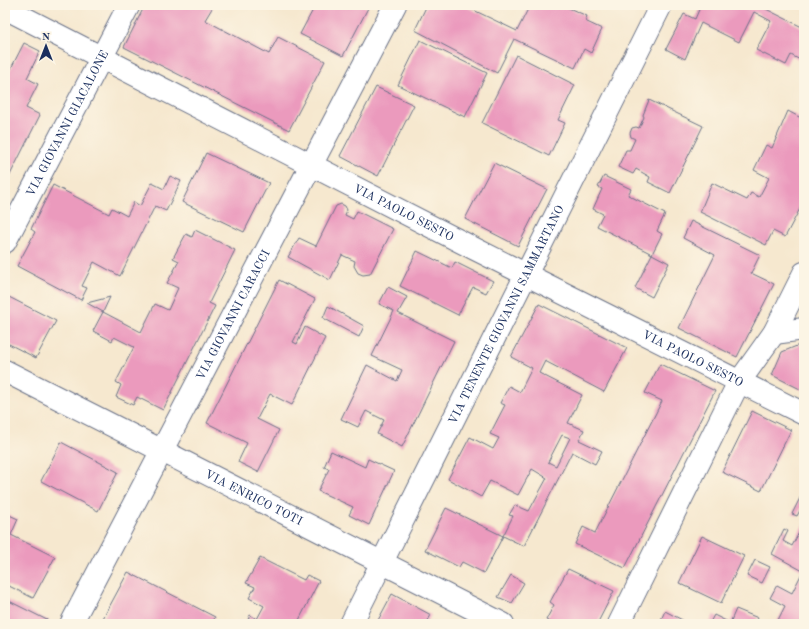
<svg xmlns="http://www.w3.org/2000/svg" width="809" height="629" font-family="'Old Standard TT',serif">
<style>
.building{fill:#eb9abd;fill-rule:evenodd}
.lines{fill:none;stroke-linecap:round;stroke-linejoin:round}
.street-casing{stroke:#687086;stroke-width:24}
.street{stroke:#fff;stroke-width:22}
.labels{text-anchor:middle;stroke-width:3.5;stroke-linejoin:round;paint-order:stroke}
.street-label{font-size:12px;fill:#1b2f5e;stroke:#fcf5e5}
</style>
<rect width="100%" height="100%" fill="#fcf5e5"/>
<filter id="ink" filterUnits="userSpaceOnUse"><feTurbulence type="fractalNoise" baseFrequency=".025" numOctaves="2"/><feDisplacementMap in="SourceGraphic" scale="8" xChannelSelector="R" yChannelSelector="G"/><feConvolveMatrix kernelMatrix="1 2 1 2 8 2 1 2 1" color-interpolation-filters="sRGB"/></filter>
<filter id="wash" filterUnits="userSpaceOnUse"><feTurbulence type="fractalNoise" baseFrequency=".012" numOctaves="4" result="noise"/><feDisplacementMap in="SourceGraphic" scale="16" xChannelSelector="R" yChannelSelector="G"/><feGaussianBlur stdDeviation="0.9" result="paint"/><feColorMatrix in="noise" values="0 0 0 0 0 0 0 0 0 0 0 0 0 0 0 0 0 1.4 0 .05"/><feComposite in="paint" operator="in"/></filter>
<g filter="url(#wash)">
<rect width="100%" height="100%" fill="#f6e8cf"/>
<g id="blocks">
<path class="building" d="M145 5H214L205 20 269 54 278 37 325 61 289 130 124 47Z
M309 5H363L368 8 343 56 300 34 314 8Z
M427 5H463L517 31 530 5H562L587 16 585 21 602 29 591 53 584 49 575 68 514 39 497 73 415 30Z
M701 5H758L804 28V62L791 55 786 65 756 50 771 21 754 12 739 42 701 23 685 59 666 49 684 14 695 19Z
M420 40 487 73 465 117 398 85Z
M24 43 40 51 27 78 38 84 26 108 40 115 8 179 5 177V80Z
M516 55 575 85 558 120 565 123 549 156 482 123Z
M376 87 414 105 378 176 340 156Z
M649 100 703 126 670 193 648 182 650 177 636 169 633 174 618 167 626 150H630L635 139 631 137 630 133 632 128 636 127 639 128 644 117 643 115Z
M788 111 801 118 804 112V201L785 237 773 231 766 245 700 212 712 183 747 200 751 193 759 197 769 178 754 170 766 145 772 148Z
M206 153 269 183 244 232 182 202Z
M494 163 547 189 518 246 465 219Z
M170 176 181 181 166 211 155 206 120 276 94 262 82 286 87 288 81 300 17 266 35 232 31 229 53 185 109 214 112 208 127 216 134 202 140 206 152 183 164 189Z
M604 176 631 189 628 195 665 214 657 231 662 234 652 254 597 226 603 214 593 209 602 189 598 187Z
M341 204 345 206 347 210 345 215 353 219 357 211 393 229 370 274 363 275 358 273 354 266 355 261 342 255 330 280 288 257 299 238 316 246 336 206Z
M691 221 760 255 751 273 774 284 737 357 679 328 715 255 683 238Z
M195 230 235 250 209 303 215 306 163 410 137 397 133 405 116 397 121 385 116 382 134 347 114 337 112 341 93 331 103 312 141 332 155 304 168 310 178 288 167 283 179 261 173 258 186 234 192 237Z
M417 251 452 268 455 262 493 281 486 293 473 287 458 315 400 286Z
M652 254 669 263 652 297 635 288Z
M279 280 315 299 293 342 297 344 305 327 325 338 292 405 270 394 257 419 279 430 258 472 238 462 247 443 207 423Z
M388 287 407 297 398 313 454 341 402 447 377 434 384 420 366 411 358 427 341 419 367 365 397 381 402 370 372 356 394 311 379 304Z
M5 295 56 321 36 358 5 342Z
M110 297 103 312 87 303Z
M539 304 627 348 604 392 545 361 539 373 582 395 568 423 584 430 579 440 602 451 595 464 572 452 524 546 503 536 513 516 509 515 515 505 529 511 547 478 532 469 518 495 490 481 481 497 448 479 470 437 493 449 499 438 490 434 505 405 500 403 509 386 520 392 532 368 511 357ZM562 435 570 438 556 466 548 462Z
M328 306 364 326 359 337 323 318Z
M804 343V391L772 375 782 352Z
M660 364 715 391 625 568 575 544 583 527 595 533 662 401 645 393Z
M752 411 791 430 761 491 722 472Z
M61 442 118 472 98 511 41 481Z
M331 451 365 467 368 459 394 471 369 525 349 515 353 507 318 491 329 469 324 467Z
M804 490V503L797 516 792 514Z
M446 508 503 536 484 573 462 562 459 567 425 550Z
M5 513 18 519 11 535 55 557 33 598 5 584Z
M804 523V624H776L785 606 770 598 777 585 792 593 803 571 772 554 784 529 788 531 783 541 792 546Z
M702 536 744 556 721 603 679 583Z
M260 558 304 580 307 575 319 581 297 624H246L250 615 257 619 264 606 249 598 255 587 246 583Z
M755 560 770 567 762 583 747 576Z
M568 569 614 591 597 624H554L546 620 554 605 550 602Z
M128 572 215 617 212 624H100Z
M511 575 524 583 512 603 498 597Z
M392 594 431 615 426 624H376Z
M5 599 49 621 48 624H5Z
M736 609 758 618 755 624H709L714 615 730 623Z
M665 611 690 624H659Z"/>
</g>
</g>
<g filter="url(#ink)">
<use href="#blocks" fill-opacity="0" stroke="#687086" stroke-width="1"/>
<g class="lines">
<g class="street-casing">
<g id="street">
<path id="s1" d="M5 8 475 249 804 414"/>
<path id="s2" d="M5 242 129 5"/>
<path d="M774 333 804 329"/>
<path id="s3" d="M5 371 503 624"/>
<path id="s4" d="M71 624 395 5"/>
<path id="s5" d="M351 624 661 5"/>
<path d="M619 624 739 382 774 333 804 273"/>
</g>
</g>
<use href="#street" class="street"/>
</g>
</g>
<g class="labels">
<g class="street-label">
<text dy="4" stroke="none"><textPath href="#s2" startOffset="134">VIA GIOVANNI GIACALONE</textPath></text>
<text dy="4" stroke="none"><textPath href="#s1" startOffset="448">VIA PAOLO SESTO</textPath></text>
<text dy="4" stroke="none"><textPath href="#s5" startOffset="346">VIA TENENTE GIOVANNI SAMMARTANO</textPath></text>
<text dy="4" stroke="none"><textPath href="#s4" startOffset="349">VIA GIOVANNI CARACCI</textPath></text>
<text dy="4" stroke="none"><textPath href="#s1" startOffset="772">VIA PAOLO SESTO</textPath></text>
<text dy="4" stroke="none"><textPath href="#s3" startOffset="279">VIA ENRICO TOTI</textPath></text>
</g>
</g>
<rect width="809" height="629" fill="none" stroke="#fcf5e5" stroke-width="20"/>
<g transform="translate(46 46)" stroke="#fcf5e5" stroke-width="3" paint-order="stroke">
<path d="M0-3L7 15L0 10L-7 15Z" fill="#1b2f5e"/>
<text y="-6" font-size="11" font-weight="bold" text-anchor="middle" fill="#1b2f5e">N</text>
</g>
</svg>
